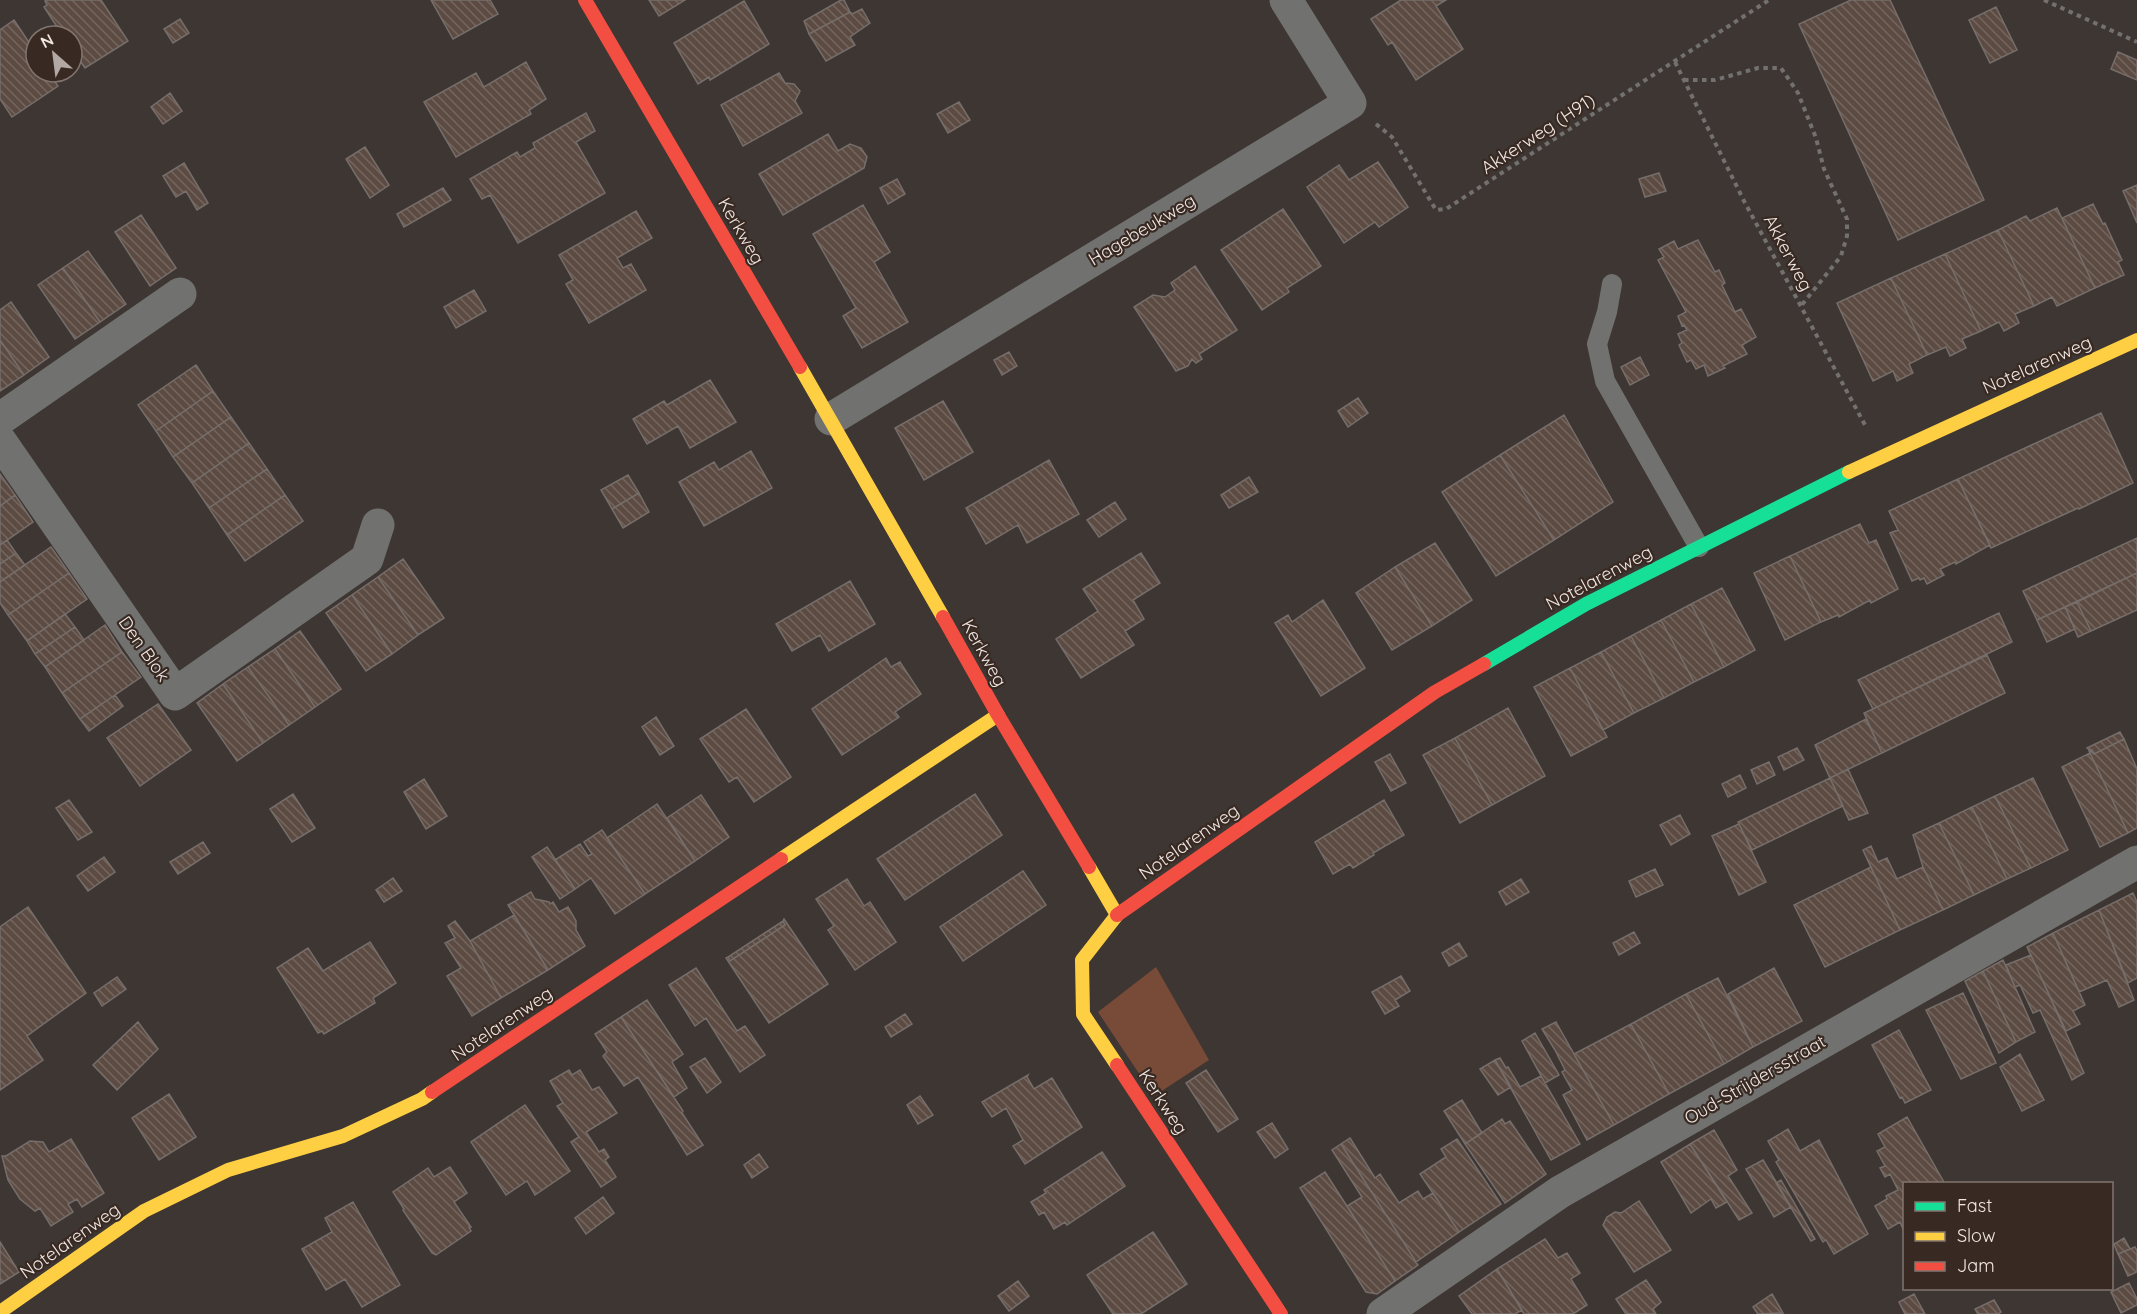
<svg xmlns="http://www.w3.org/2000/svg" width="2137" height="1314" font-family="Quicksand,sans-serif">
<style>
.park{fill:#774b37}
.building{fill:url(#building-back-hatch);stroke:#766e6b;stroke-width:1.5}
.lines{fill:none;stroke-linecap:round;stroke-linejoin:round}
.path{stroke:#72716f;stroke-width:4;stroke-dasharray:4.5 4.5;stroke-linecap:butt}
.lane{stroke:#717270;stroke-width:20}
.street{stroke:#717270;stroke-width:33}
.fast{stroke:#16e098;stroke-width:14}
.slow{stroke:#ffcf43;stroke-width:14}
.jam{stroke:#f24e42;stroke-width:14}
.labels{text-anchor:middle;stroke-width:4.5;stroke-linejoin:round;paint-order:stroke}
.street-label{font-size:18px;fill:#f0e6e2;stroke:#382a23}
</style>
<defs>
<pattern id="building-back-hatch" width="6" height="6" patternUnits="userSpaceOnUse" patternTransform="scale(1.5)"><rect width="6" height="6" fill="#5c4b42"/><path d="M-1 5l2 2M0 0l6 6M5-1l2 2" fill="none" stroke="#74655d"/></pattern>
</defs>
<rect width="100%" height="100%" fill="#3e3632"/>
<path class="park" d="M1156 967 1209 1060 1154 1096 1098 1012Z"/>
<path class="building" d="M47 0H101L128 41 85 68 72 49V36H63L44 7 47 5 45 1Z
M431 0H490L498 14 453 39Z
M649 0H685L659 16Z
M841 0H844L850 12 809 34 804 21Z
M1401 0H1446L1436 6 1463 49 1416 80 1392 42 1388 45 1371 19Z
M1851 0H1890L1984 200 1898 240 1799 24Z
M744 1 769 44 710 80 709 77 698 84 674 43Z
M1996 7 2017 50 1990 63 1969 20Z
M862 9 870 23 850 37 855 45 826 61 809 34 850 12 852 14Z
M180 19 189 33 173 43 164 29Z
M14 20 36 53V72H48L58 86 12 117 0 99V30Z
M2118 52 2137 60V80L2111 69Z
M526 62 546 99 529 110 531 114 456 157 424 102 476 73 484 87Z
M779 73 785 83 794 84 800 91 795 101 802 113 743 146 721 105Z
M170 93 182 111 163 124 151 107Z
M959 102 970 120 948 133 937 114Z
M586 113 595 131 576 142 605 193 518 243 490 195 482 199 470 179 517 152 520 157 535 148 533 143Z
M828 134 838 151 850 144 861 148 867 157 864 168 783 215 759 174Z
M365 147 389 185 370 198 346 159Z
M1378 162 1408 207 1379 227 1375 222 1344 243 1307 187 1339 165 1349 180Z
M184 163 208 203 197 210 186 191 176 197 163 176Z
M1659 173 1666 191 1645 197 1639 179Z
M897 179 905 194 888 204 880 188Z
M2137 185V223L2123 191Z
M443 188 451 200 404 227 397 214Z
M2093 204 2103 224 2105 223 2122 260 2118 262 2124 275 2095 288 2062 218Z
M863 205 890 252 874 262 908 322 862 348 843 316 856 308 813 234Z
M2057 208 2095 288 2057 306 2052 297 2034 306 1998 230 2026 216 2030 221Z
M1283 209 1321 266 1287 288 1289 292 1262 310 1221 250Z
M636 211 652 238 617 258 623 268 631 264 646 290 589 323 566 284 573 280 559 255Z
M141 215 176 268 150 286 115 232Z
M1998 230 2034 306 2015 314 2019 323 2004 331 1999 322 1981 331 1945 254Z
M1698 240 1715 272 1719 270 1725 283 1722 285 1735 312 1741 309 1756 337 1742 345 1747 354 1723 366 1725 368 1708 376 1704 365 1696 369 1691 360 1687 362 1679 345 1682 343 1678 334 1687 330 1684 325 1682 326 1678 316 1686 312 1658 260 1664 257 1659 249 1674 241 1678 249Z
M88 251 126 304 100 322 63 268Z
M1945 254 1981 331 1962 339 1966 348 1950 356 1946 347 1927 355 1891 278Z
M1195 266 1237 330 1199 354 1202 359 1196 363 1192 359 1188 366 1176 371 1134 307 1153 295 1165 297 1175 290 1171 283Z
M63 268 100 322 75 339 38 285Z
M1891 278 1927 355 1909 364 1913 373 1897 381 1893 371 1873 381 1837 303Z
M474 290 486 311 456 328 444 307Z
M11 302 49 357 24 375 0 340V310Z
M0 340 24 375 0 391Z
M1009 352 1017 366 1002 375 994 360Z
M1640 357 1649 375 1630 385 1621 367Z
M196 365 213 391 156 431 138 405Z
M710 380 736 422 690 448 678 426 647 444 633 419 664 401 667 405Z
M213 391 231 417 173 457 156 431Z
M1358 398 1368 413 1348 427 1338 411Z
M943 401 973 452 924 480 895 428Z
M2101 413 2133 483 2079 509 2078 508 1991 548 1958 479Z
M1564 415 1613 502 1554 540 1500 455Z
M231 417 249 443 192 483 173 457Z
M249 443 267 469 209 508 192 483Z
M751 451 772 488 704 526 679 482 714 462 719 470Z
M1500 455 1554 540 1496 576 1442 492Z
M1049 460 1079 514 1027 543 1018 525 986 544 966 508Z
M267 469 285 495 227 535 209 508Z
M0 474 15 495 0 506Z
M628 475 639 493 612 509 601 490Z
M1249 477 1258 492 1229 508 1221 495Z
M1958 479 1990 545 1956 564 1955 562 1940 569 1944 575 1927 584 1924 578 1920 580 1919 578 1912 581 1890 533 1898 530 1889 511Z
M639 493 649 512 623 528 612 509Z
M15 495 33 522 0 545V506Z
M285 495 303 521 245 561 227 535Z
M1115 502 1126 519 1099 537 1087 520Z
M1860 524 1869 543 1876 540 1898 589 1871 603 1870 600 1839 617 1838 615 1821 622 1790 556Z
M2137 538V573L2037 620 2023 591Z
M7 540 16 553 0 564V545Z
M1435 543 1472 600 1432 626 1395 567Z
M51 547 69 573 8 615 0 603V582Z
M16 553 25 565 0 582V564Z
M1141 553 1160 583 1133 600 1144 619 1125 631 1134 645 1081 678 1056 639 1098 611 1083 589Z
M1790 556 1821 622 1785 640 1754 573Z
M403 559 444 618 418 635 378 577Z
M1395 567 1432 626 1392 650 1356 593Z
M69 573 87 599 27 641 8 615Z
M2137 573V610L2091 631 2077 602Z
M378 577 418 635 392 654 352 595Z
M850 581 875 624 829 651 820 635 792 651 776 624Z
M1722 588 1755 650 1724 667 1691 604Z
M352 595 392 654 366 671 326 613Z
M1323 600 1365 668 1321 696 1275 623 1288 615 1292 622Z
M2077 602 2091 631 2078 637 2065 607Z
M1691 604 1724 667 1694 682 1661 620Z
M2065 607 2075 629 2047 642 2037 620Z
M1999 613 2012 642 1873 709 1858 680Z
M65 614 75 627 35 654 27 641Z
M1661 620 1694 682 1664 698 1631 636Z
M105 625 122 652 62 693 45 667Z
M75 627 84 640 45 667 35 654Z
M300 631 341 689 315 707 275 649Z
M1631 636 1664 698 1634 713 1601 652Z
M275 649 315 707 289 725 248 667Z
M122 652 141 677 80 719 62 693Z
M1601 652 1634 713 1603 730 1570 668Z
M1987 655 2005 693 1882 753 1864 713Z
M886 658 891 667 900 662 921 694 895 712 899 717 842 755 812 709Z
M248 667 289 725 263 743 223 684Z
M1570 668 1607 737 1571 756 1534 687Z
M223 684 263 743 237 761 197 703Z
M115 695 123 706 89 731 80 719Z
M158 704 191 750 140 786 107 738Z
M1508 708 1545 776 1492 805 1455 738Z
M746 709 791 777 754 802 737 777 729 782 700 739Z
M656 717 674 746 660 755 642 727Z
M1866 719 1882 753 1830 778 1815 745Z
M2120 732 2124 739 2094 754 2087 748Z
M1455 738 1492 805 1460 823 1423 755Z
M2124 739 2137 769V828L2128 833 2089 751 2092 750 2094 754Z
M1797 748 1804 760 1784 770 1778 757Z
M2090 753 2128 833 2100 847 2062 767Z
M1390 754 1406 783 1391 791 1375 762Z
M1769 762 1775 775 1757 784 1751 770Z
M1848 769 1868 813 1849 820 1830 778Z
M1740 775 1746 788 1728 797 1722 784Z
M1830 778 1843 806 1752 850 1738 822Z
M2033 778 2068 850 2031 868 1995 796Z
M424 779 447 816 426 829 404 792Z
M293 794 315 828 292 842 270 809Z
M975 794 1002 835 905 900 877 859Z
M701 795 729 837 695 861 667 818Z
M1995 796 2031 868 2007 879 1972 807Z
M69 800 92 832 78 840 56 808Z
M1384 800 1404 835 1373 853 1374 855 1353 868 1350 864 1333 874 1315 842Z
M657 804 695 861 645 894 607 838Z
M1972 807 2007 879 1974 895 1939 823Z
M1680 815 1690 834 1671 845 1660 825Z
M1939 823 1974 895 1943 910 1923 867 1913 835Z
M1739 824 1766 882 1739 895 1712 836Z
M602 830 645 894 615 914 591 878 575 889 555 860 580 844 588 856 592 854 584 842Z
M203 842 210 853 178 874 170 862Z
M1871 846 1878 862 1887 858 1897 879 1923 867 1943 910 1900 930 1863 850Z
M547 847 575 889 560 899 532 857Z
M104 857 115 872 88 891 77 876Z
M1871 867 1900 930 1825 967 1794 905Z
M1655 869 1663 885 1636 897 1629 881Z
M1023 871 1046 905 963 961 940 927Z
M393 878 402 891 384 902 376 890Z
M847 879 864 906 870 902 896 942 855 970 828 930 834 926 816 899Z
M1521 879 1529 892 1506 905 1499 892Z
M531 892 535 899 549 902 550 904 553 902 559 912 568 907 576 921V930L585 946 548 970 508 905Z
M2133 893 2137 902V978L2128 983 2099 910Z
M28 907 86 993 27 1036 43 1060 0 1090V927Z
M2099 910 2134 1000 2119 1007 2107 980 2079 992 2053 933Z
M514 915 548 970 501 998 470 941Z
M784 919 828 984 769 1023 726 958 728 957 730 961 785 925 783 921Z
M455 921 470 941 501 998 472 1016 447 976 461 968 445 943 455 938 448 926Z
M783 921 785 925 730 961 728 957Z
M1634 932 1640 943 1619 955 1613 943Z
M2053 933 2085 1005 2073 1011 2080 1024 2066 1031 2027 947Z
M370 942 396 983 373 998 375 1003 324 1034 322 1031 318 1033 277 968 308 948 323 971Z
M1459 943 1467 956 1449 966 1442 953Z
M2031 955 2084 1073 2072 1080 2040 1010 2033 1013 2020 985 2015 987 2006 965Z
M2003 960 2035 1032 2016 1042 1983 971Z
M696 968 737 1031 745 1026 765 1055 740 1072 706 1018 695 1026 669 985Z
M1774 968 1802 1021 1753 1047 1728 994Z
M1983 971 2016 1042 1999 1053 1965 981Z
M1401 976 1410 991 1395 1000 1399 1006 1385 1014 1372 992Z
M117 977 126 989 102 1006 94 993Z
M1718 978 1753 1047 1724 1064 1686 994Z
M1963 993 1996 1063 1961 1079 1926 1010Z
M1686 994 1724 1064 1669 1094 1631 1024Z
M647 1000 683 1054 672 1062 687 1088 674 1097 621 1017Z
M905 1014 912 1024 891 1037 885 1027Z
M621 1017 683 1111 682 1113 703 1145 687 1155 638 1077 624 1086 603 1056 607 1052 595 1034Z
M138 1022 158 1049 117 1090 93 1065Z
M1556 1022 1614 1125 1587 1140 1563 1095 1572 1090 1562 1072 1565 1070 1555 1050 1542 1029Z
M1631 1024 1669 1094 1614 1125 1574 1054Z
M1899 1030 1931 1090 1905 1103 1902 1097 1900 1098 1872 1045Z
M1535 1033 1559 1075 1545 1083 1522 1041Z
M2020 1054 2044 1100 2022 1111 2000 1067Z
M705 1058 721 1082 707 1093 690 1067Z
M1500 1058 1506 1068 1508 1067 1520 1087 1541 1076 1580 1144 1551 1160 1495 1060Z
M1495 1060 1511 1087 1498 1095 1480 1069Z
M569 1070 572 1075 580 1070 592 1090 599 1087 617 1113 586 1132 599 1152 604 1149 609 1157 605 1160 616 1177 601 1187 571 1142 579 1137 557 1106 563 1103 550 1081Z
M1206 1070 1238 1119 1218 1132 1186 1083Z
M1028 1075 1027 1077 1034 1089 1052 1078 1082 1127 1025 1164 1013 1146 1023 1140 1006 1108 992 1117 982 1102Z
M169 1094 196 1137 159 1160 132 1118Z
M920 1096 933 1115 918 1124 907 1105Z
M1462 1100 1482 1133 1465 1144 1444 1111Z
M525 1105 570 1171 535 1195 527 1181 506 1195 471 1142Z
M1907 1117 1945 1184H1904V1231L1900 1222 1888 1229 1875 1206 1887 1199 1886 1196 1898 1190 1890 1174 1885 1177 1880 1168 1885 1166 1877 1151 1885 1147 1878 1134Z
M1502 1119 1505 1124 1510 1121 1546 1174 1505 1203 1465 1144Z
M1272 1123 1288 1149 1275 1158 1257 1132Z
M1788 1129 1800 1151 1819 1140 1868 1234 1834 1254 1826 1240 1823 1242 1776 1162 1779 1160 1768 1141Z
M1714 1130 1737 1170 1728 1176 1752 1213 1739 1220 1690 1144Z
M1350 1138 1375 1178 1380 1174 1399 1203 1418 1191 1423 1199 1433 1193 1459 1232 1416 1262 1341 1144Z
M71 1139 104 1193 82 1207 77 1199 68 1204 73 1212 51 1226 40 1208 35 1211 20 1199 8 1180 2 1156H6L30 1141 43 1142 49 1152Z
M1457 1139 1501 1204 1459 1232 1420 1174 1446 1157 1441 1149Z
M1341 1144 1418 1265 1395 1281 1347 1206 1362 1197 1332 1150Z
M1690 1144 1727 1202 1716 1208 1711 1199 1691 1213 1661 1162Z
M1102 1152 1125 1186 1067 1225 1065 1222 1054 1229 1044 1212 1039 1215 1031 1202 1046 1193 1044 1190Z
M759 1154 768 1167 752 1178 744 1165Z
M1763 1160 1791 1207 1774 1217 1746 1169Z
M450 1167 467 1193 454 1202 471 1227H469L471 1231 436 1255 432 1253 403 1210 404 1209 393 1192 428 1168 434 1177Z
M1325 1172 1395 1281 1377 1294 1366 1292 1300 1188Z
M1781 1180 1815 1239 1811 1241 1776 1183Z
M603 1197 614 1213 586 1234 575 1218Z
M1639 1201 1671 1250 1634 1272 1603 1225 1607 1217 1615 1212 1621 1213Z
M353 1202 400 1285 362 1307 345 1279 326 1290 302 1249 332 1232 325 1218Z
M1153 1232 1187 1284 1141 1314H1113L1087 1275Z
M2124 1238 2130 1249 2118 1254 2114 1244Z
M1545 1239 1558 1258 1567 1253 1580 1273 1571 1279 1587 1305 1573 1314H1524L1497 1269Z
M0 1242 19 1272 0 1284Z
M2135 1247 2137 1251V1272L2128 1276 2118 1254Z
M1497 1269 1522 1310 1515 1314H1472L1459 1296Z
M1646 1280 1661 1302 1653 1309 1656 1314H1626L1616 1299Z
M1018 1281 1029 1296 1009 1311 998 1296Z
M2129 1283 2137 1299V1305L2121 1313 2111 1292Z
M1772 1294 1783 1313 1758 1314 1753 1307Z
M1914 1294 1925 1314H1905L1899 1302Z
M1994 1300 2001 1312 1998 1314H1978L1975 1309Z"/>
<g class="lines">
<path class="path" d="M2044 0 2137 42
M1675 62 1744 201 1865 425
M1684 80H1715L1758 68H1781L1798 93 1816 138 1824 169 1847 219V236L1841 256 1801 306
M1376 124 1392 137 1436 210 1446 209 1769 0"/>
<path class="lane" d="M1612 284 1607 312 1597 344 1605 381 1699 547"/>
<path class="street" d="M0 419 180 294
M831 419 1350 103 1286 0
M0 441 175 694 367 559 378 525
M1383 1314 1560 1192 2137 862"/>
<path class="fast" d="M1484 664 1586 604 1849 472"/>
<path class="slow" d="M800 367 943 617
M1849 472 2137 340
M781 859 998 715
M1089 867 1117 915 1082 960 1083 1014 1117 1065
M0 1312 144 1211 228 1170 343 1136 422 1099 432 1092"/>
<path class="jam" d="M585 0 800 367
M943 617 998 715 1089 867
M1117 915 1435 692 1484 664
M1117 1065 1281 1314
M432 1092 781 859"/>
</g>
<g class="labels">
<g class="street-label">
<text transform="translate(1538 134) rotate(-33)" y="6">Akkerweg (H91)</text>
<text transform="translate(1142 230) rotate(-31)" y="6">Hagebeukweg</text>
<text transform="translate(741 231) rotate(60)" y="6">Kerkweg</text>
<text transform="translate(1788 253) rotate(62)" y="6">Akkerweg</text>
<text transform="translate(2037 365) rotate(-24)" y="6">Notelarenweg</text>
<text transform="translate(1599 578) rotate(-28)" y="6">Notelarenweg</text>
<text transform="translate(144 649) rotate(55)" y="6">Den Blok</text>
<text transform="translate(984 653) rotate(61)" y="6">Kerkweg</text>
<text transform="translate(1189 842) rotate(-35)" y="6">Notelarenweg</text>
<text transform="translate(502 1024) rotate(-34)" y="6">Notelarenweg</text>
<text transform="translate(1755 1080) rotate(-30)" y="6">Oud-Strijdersstraat</text>
<text transform="translate(1163 1102) rotate(57)" y="6">Kerkweg</text>
<text transform="translate(70 1241) rotate(-35)" y="6">Notelarenweg</text>
</g>
</g>
<rect x="1903" y="1182" width="210" height="108" fill="#382a23" stroke="#82756f" stroke-width="1.5"/>
<rect x="1915" y="1202" width="30" height="9" fill="#16e098" stroke="#82756f" stroke-width="1.5"/>
<text x="1957" y="1212" font-size="18" fill="#f0e6e2">Fast</text>
<rect x="1915" y="1232" width="30" height="9" fill="#ffcf43" stroke="#82756f" stroke-width="1.5"/>
<text x="1957" y="1242" font-size="18" fill="#f0e6e2">Slow</text>
<rect x="1915" y="1262" width="30" height="9" fill="#f24e42" stroke="#82756f" stroke-width="1.5"/>
<text x="1957" y="1272" font-size="18" fill="#f0e6e2">Jam</text>
<g transform="translate(54 54) rotate(332)"><circle r="28" fill="#382a23" stroke="#82756f" stroke-width="1.5"/>
<path d="M0-4.5L10 22L0 15L-10 22Z" fill="#b2a8a4"/>
<text y="-9" font-size="16" font-weight="bold" text-anchor="middle" fill="#f0e6e2">N</text>
</g>
</svg>
